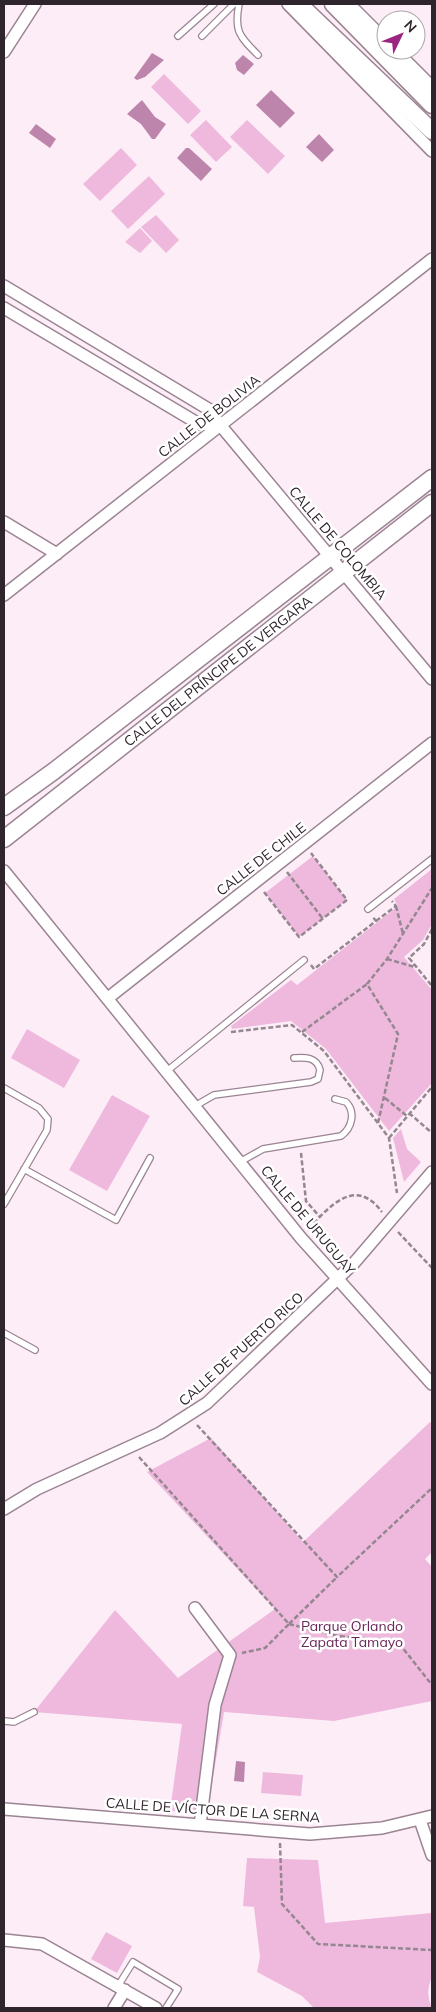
<svg xmlns="http://www.w3.org/2000/svg" width="436" height="2012" font-family="Mulish,sans-serif">
<style>
.green{fill:#efb9de}
.water{fill:#bd85ab}
.lines{fill:none;stroke-linecap:round;stroke-linejoin:round}
.service-casing{stroke:#9b8493;stroke-width:8}
.minor-casing{stroke:#9b8493;stroke-width:14}
.secondary-casing{stroke:#9b8493;stroke-width:19}
.path{stroke:#948790;stroke-width:2.5;stroke-dasharray:5 2.5;stroke-linecap:butt}
.service{stroke:#fff;stroke-width:5.5}
.minor{stroke:#fff;stroke-width:11}
.secondary{stroke:#fff;stroke-width:16}
.labels{text-anchor:middle;stroke-width:5;stroke-linejoin:round;paint-order:stroke}
.street-label{font-size:14px;fill:#2f252c;stroke:#fff}
.park-label{font-size:14px;fill:#6a2659;stroke:#fff}
</style>
<rect width="100%" height="100%" fill="#fdedf7"/>
<path class="green" d="M164 74 201 111 188 124 151 87Z
M206 120 232 147 216 162 190 135Z
M247 120 285 156 268 174 230 137Z
M121 148 137 165 100 201 83 184Z
M149 176 165 194 128 229 111 211Z
M156 215 179 240 166 253 141 227Z
M140 228 152 241 140 253 125 242Z
M313 856 347 900 299 937 265 893Z
M432 869V924L423 940 404 957 432 990V1083L389 1131 326 1049 291 1021 232 1029 231 1026 291 980 297 985 398 906 394 899Z
M27 1029 80 1060 64 1088 11 1058Z
M112 1095 150 1116 107 1191 69 1170Z
M401 1129 407 1149 421 1162 404 1182 393 1138Z
M430 1422 432 1424V1552L425 1559 432 1567V1701L334 1721 224 1712 207 1813 170 1811 182 1724 34 1712 115 1610 178 1678 275 1609 147 1472 211 1438 303 1542Z
M263 1772 303 1775 301 1796 261 1793Z
M247 1858 318 1860 325 1923 432 1913V1977C427 1988 427 1997 432 2008H314L302 1996 257 1972 260 1957 254 1907 243 1906Z
M106 1932 132 1946 117 1973 91 1959Z"/>
<path class="water" d="M152 53 164 60 145 77 137 80 134 78Z
M243 55 254 64 244 75 237 70 235 63Z
M271 90 295 113 280 128 256 105Z
M142 100 155 117 166 124 155 139H152L141 124 127 114Z
M36 124 56 139 50 148 29 133Z
M319 134 334 150 322 162 306 147Z
M186 148H189L212 169 201 181 177 158Z
M236 1761 245 1762 244 1782 234 1781Z"/>
<g class="lines">
<g class="service-casing">
<path id="service" d="M239 4C234 31 239 36 258 55
M178 36 214 4
M202 36 234 4
M368 909 432 859
M167 1071 304 960
M4 1088 39 1108 48 1119 47 1130 4 1204
M195 1106 214 1095 311 1082 318 1079 320 1070C317 1057 305 1057 294 1058
M240 1162 263 1149 341 1136C352 1128 356 1112 346 1102L335 1099
M24 1169 116 1220 150 1158
M4 1333 35 1350
M4 1721 14 1722 34 1712
M118 1986 133 1962 178 1989 166 2008"/>
</g>
<g class="minor-casing">
<path id="minor" d="M288 4 432 151
M349 4 386 41
M395 50 432 87
M4 52 35 4
M4 286 210 410 221 426 432 679
M4 308 199 424 221 426
M4 522 57 554
M4 595 432 259
M4 871 301 1238 432 1384
M108 998 432 743
M4 1509 37 1489 160 1433 207 1403 354 1263 432 1172
M195 1608 230 1655 215 1705 200 1825
M4 1809 310 1834 382 1828 432 1816
M420 1820 432 1855
M4 1940 42 1944 156 2008
M114 2008 125 1990"/>
</g>
<g class="secondary-casing">
<g id="secondary">
<path d="M299 4 432 131"/>
<path d="M333 4 432 105"/>
<path d="M4 807 54 771 432 478"/>
<path id="s1" d="M4 839 432 503"/>
</g>
</g>
<path class="path" d="M287 872 323 919
M264 892 299 937 347 900 311 853
M396 906 403 934
M376 921 396 906 392 901
M432 929 424 944 409 958 432 986
M387 959 415 967
M311 965 314 969 376 921 372 916
M231 1032 292 1025 324 1051 389 1138 397 1193
M302 1032 367 984
M385 1098 407 1116
M409 1113 432 1133
M378 1123 398 1034 367 984 387 959 432 888
M389 1138 432 1087
M301 1153 306 1201 320 1217
M291 1207 306 1201
M309 1229C329 1206 356 1176 382 1212
M398 1232 432 1268
M197 1425 337 1577 432 1488
M139 1457 289 1624 265 1648 242 1653
M289 1624 338 1636 398 1642 432 1685
M289 1624 337 1577
M280 1843 282 1904 318 1944 432 1950"/>
<use href="#service" class="service"/>
<use href="#minor" class="minor"/>
<use href="#secondary" class="secondary"/>
</g>
<g class="labels">
<g class="street-label">
<text transform="translate(209 416) rotate(-38)" y="5">CALLE DE BOLIVIA</text>
<text transform="translate(338 543) rotate(50)" y="5">CALLE DE COLOMBIA</text>
<text dy="5" stroke="none"><textPath href="#s1" startOffset="272">CALLE DEL PRÍNCIPE DE VERGARA</textPath></text>
<text transform="translate(261 859) rotate(-38)" y="5">CALLE DE CHILE</text>
<text transform="translate(308 1220) rotate(50)" y="5">CALLE DE URUGUAY</text>
<text transform="translate(241 1349) rotate(-42)" y="5">CALLE DE PUERTO RICO</text>
<text transform="translate(213 1810) rotate(4)" y="5">CALLE DE VÍCTOR DE LA SERNA</text>
</g>
<g class="park-label">
<text x="352" y="1631">Parque Orlando<tspan x="352" dy="16">Zapata Tamayo</tspan></text>
</g>
</g>
<rect width="436" height="2012" fill="none" stroke="#2f252c" stroke-width="10"/>
<g transform="translate(401 35) rotate(47)"><circle r="24" fill="#ffffff" stroke="#aca8ab"/>
<path d="M0-4L9 19L0 12L-9 19Z" fill="#9b2681"/>
<text y="-8" font-size="14" font-weight="bold" text-anchor="middle" fill="#2f252c">N</text>
</g>
</svg>
